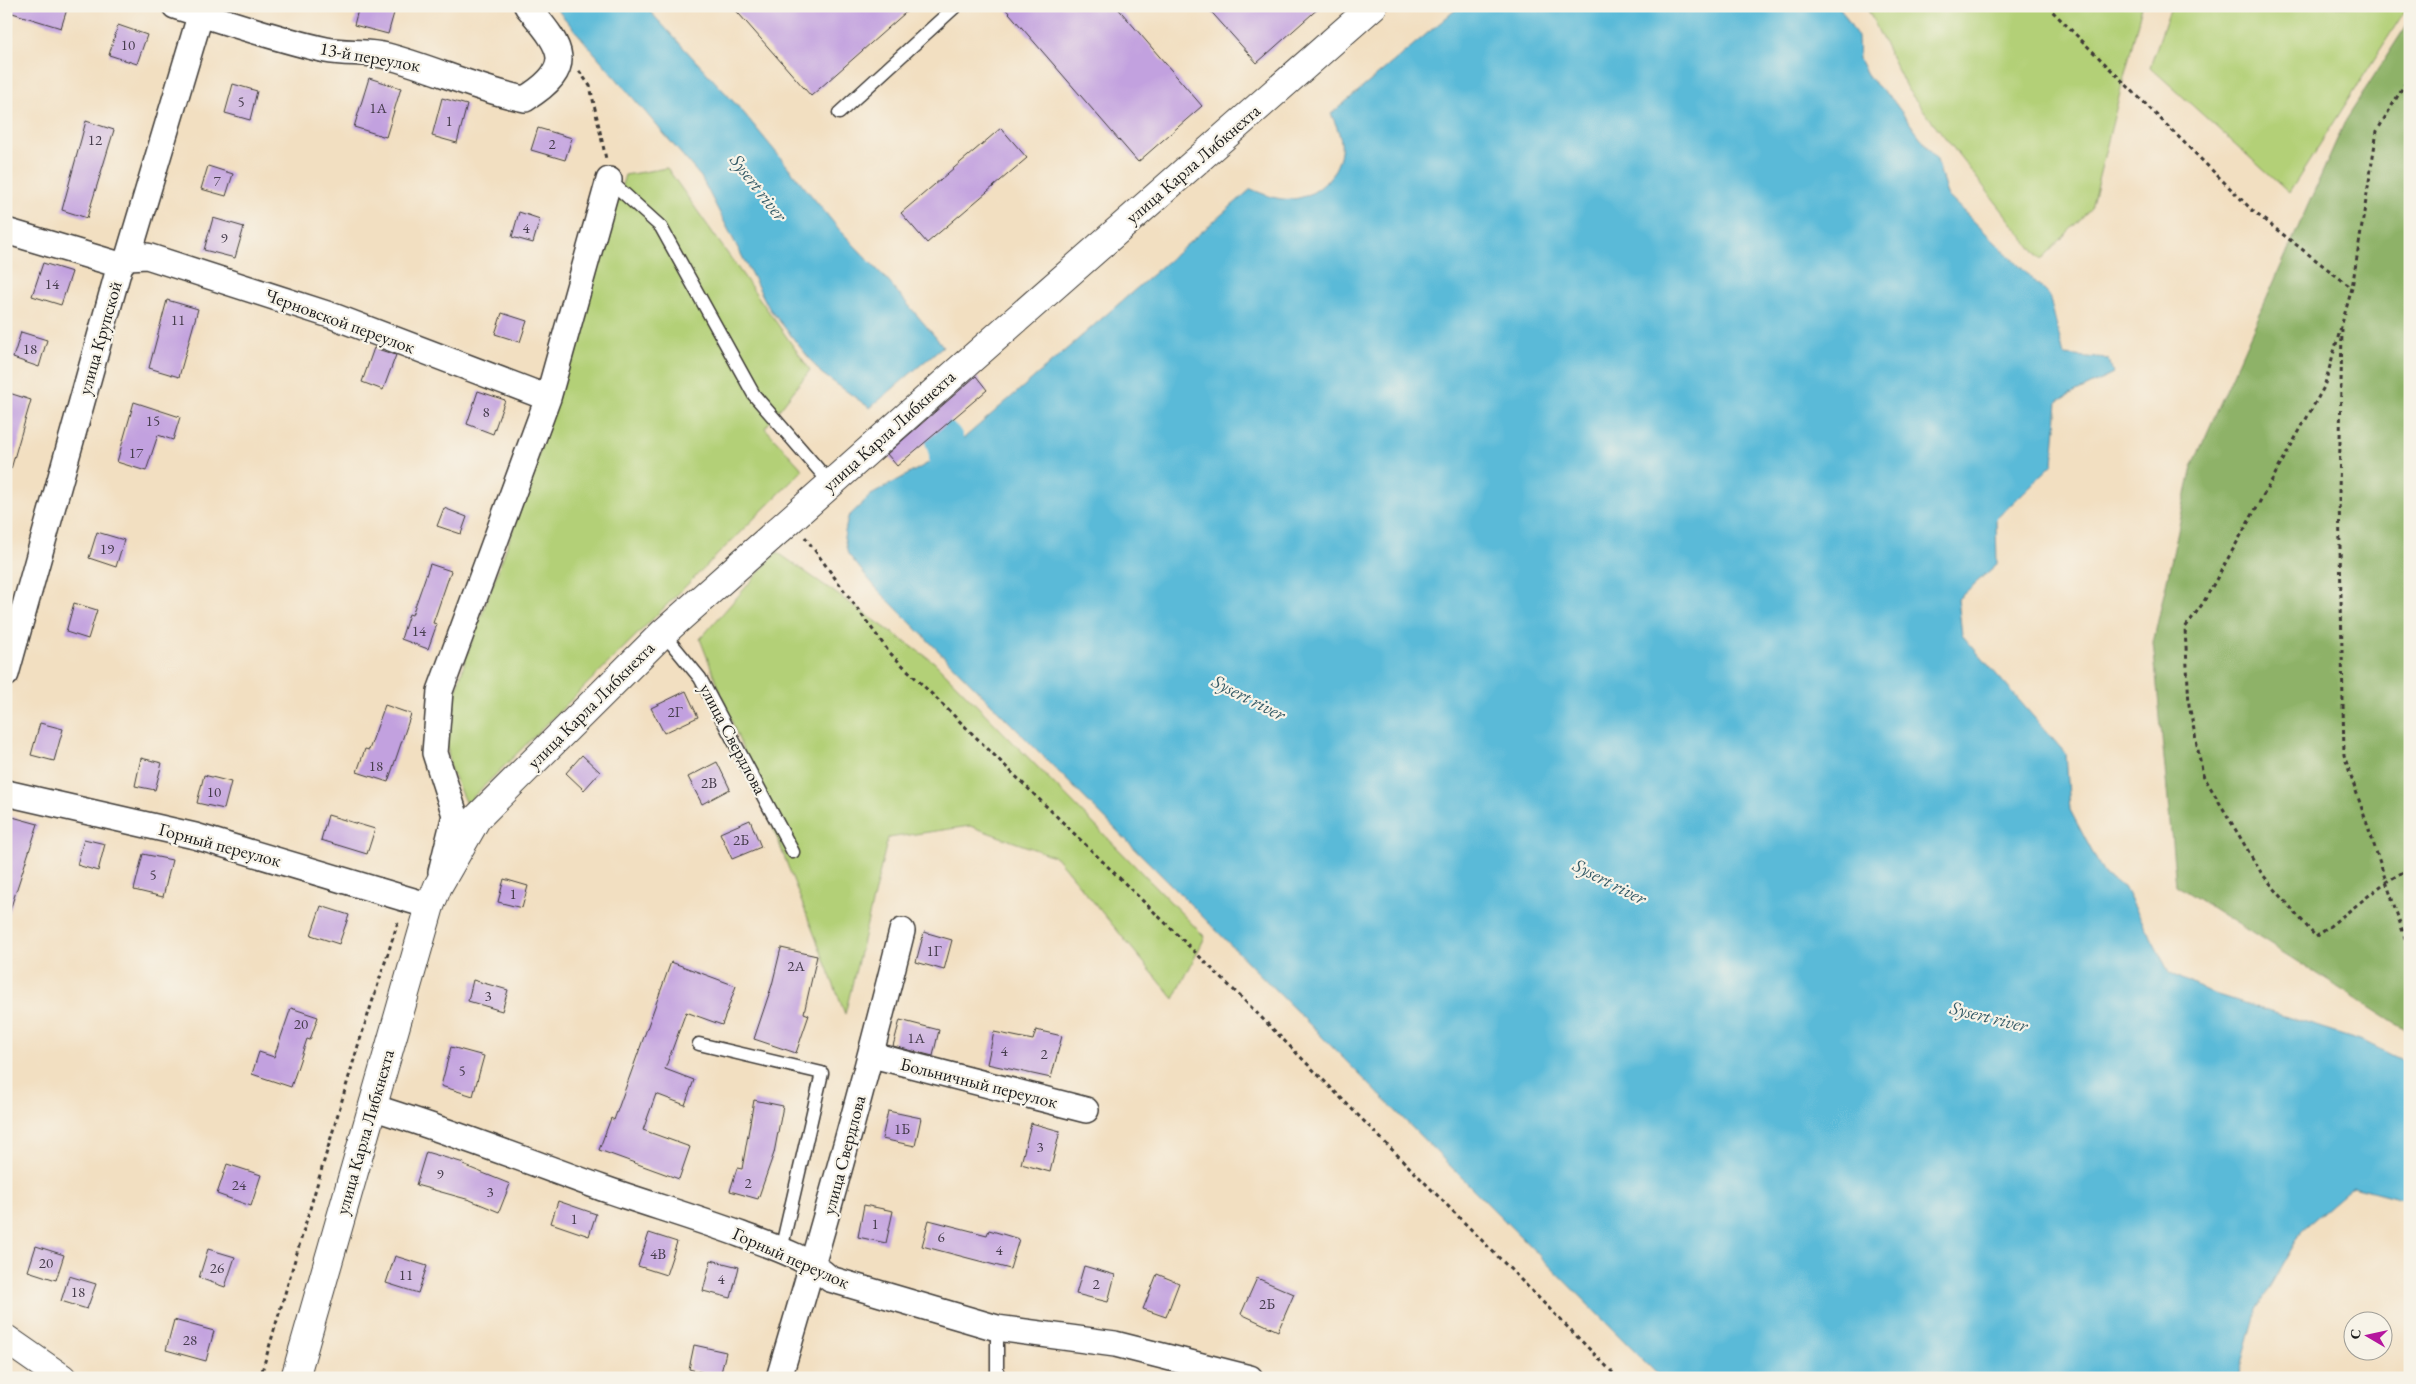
<svg xmlns="http://www.w3.org/2000/svg" width="2416" height="1384" font-family="'EB Garamond',serif">
<style>
.green{fill:#b3d077;stroke:#68764a}
.forest{fill:#8eb268;stroke:#556742}
.water{fill:#5abad8;stroke:#3b6b7a}
.lines{fill:none;stroke-linecap:round;stroke-linejoin:round}
.river{stroke:#5abad8;stroke-width:38}
.building{fill:#c2a1df}
.lane-casing{stroke:#3c3935;stroke-width:15}
.street-casing{stroke:#3c3935;stroke-width:28}
.secondary-casing{stroke:#3c3935;stroke-width:30}
.primary-casing{stroke:#3c3935;stroke-width:30}
.path{stroke:#3c3935;stroke-width:3;stroke-dasharray:4 4;stroke-linecap:butt}
.lane{stroke:#fff;stroke-width:12}
.street{stroke:#fff;stroke-width:25}
.secondary{stroke:#fff;stroke-width:28}
.primary{stroke:#fff;stroke-width:28}
.labels{text-anchor:middle;stroke-width:4.5;stroke-linejoin:round;paint-order:stroke}
.number-label{font-size:15px;fill:#463d4d}
.street-label{font-size:18px;fill:#1c1c1c;stroke:#f7f3e8}
.water-label{font-size:19px;font-style:italic;fill:#355b67;stroke:#f7f3e8}
</style>
<rect width="100%" height="100%" fill="#f7f3e8"/>
<filter id="ink" filterUnits="userSpaceOnUse"><feTurbulence type="fractalNoise" baseFrequency=".02" numOctaves="2"/><feDisplacementMap in="SourceGraphic" scale="10" xChannelSelector="R" yChannelSelector="G"/><feConvolveMatrix kernelMatrix="1 2 1 2 8 2 1 2 1" color-interpolation-filters="sRGB"/></filter>
<filter id="wash" filterUnits="userSpaceOnUse"><feTurbulence type="fractalNoise" baseFrequency=".0096" numOctaves="4" result="noise"/><feDisplacementMap in="SourceGraphic" scale="20" xChannelSelector="R" yChannelSelector="G"/><feGaussianBlur stdDeviation="1.12" result="paint"/><feColorMatrix in="noise" values="0 0 0 0 0 0 0 0 0 0 0 0 0 0 0 0 0 1.4 0 .05"/><feComposite in="paint" operator="in"/></filter>
<g filter="url(#wash)">
<rect width="100%" height="100%" fill="#f2dfc1"/>
<path class="green" d="M1866 6H2142L2091 208 2041 260 1907 89Z
M2171 6H2408L2289 193 2150 67Z
M667 168 810 370 765 428 803 470 466 804 450 768 445 727 466 658 530 483 625 175Z
M777 552 934 662 1205 937 1174 999 1056 857 970 826 888 838 845 1014 700 639Z"/>
<path class="forest" d="M2410 20V1033L2176 885 2153 643 2192 467 2346 119Z"/>
<path class="water" d="M554 6H645L743 112 838 228 888 281 943 346 870 408 821 373 769 308 701 177Z
M1460 6H1839L1858 37 1859 59 1869 78 1892 99 1937 160 1947 195 2049 295 2064 355 2109 359 2113 374 2058 401 2053 464 1996 519 1997 564 1958 599 1962 635 2066 754 2070 810 2105 876 2124 887 2169 972 2205 991 2363 1041 2410 1064V1201L2353 1186 2303 1229 2257 1309 2238 1378H1661L876 588 848 554 844 537 848 517 871 495 948 452 1251 189C1263 194 1279 201 1292 199 1317 197 1338 175 1341 151 1343 140 1336 124 1331 114Z"/>
<g class="lines">
<path class="river" d="M944 440 948 452V503"/>
</g>
<g id="blocks">
<path class="building" d="M6 6H68L61 28 6 11Z
M359 6H396L388 34 354 25Z
M732 6H913L811 96Z
M1003 6H1116L1202 106 1138 162Z
M1206 6H1321L1257 63Z
M118 25 147 35 137 64 109 55Z
M369 78 401 88 386 137 354 127Z
M233 84 257 91 250 120 225 113Z
M442 98 467 105 457 143 432 136Z
M86 121 114 130 87 218 62 210Z
M538 128 572 138 565 160 531 150Z
M1001 128 1027 158 927 243 901 213Z
M208 166 233 174 226 196 201 189Z
M519 212 540 219 533 243 512 237Z
M213 218 244 227 235 258 204 250Z
M43 263 72 272 61 305 32 296Z
M167 300 198 309 179 377 149 368Z
M502 313 527 321 520 342 495 334Z
M21 332 47 340 39 367 13 358Z
M374 348 396 355 383 390 362 382Z
M976 376 987 390 897 466 887 454Z
M478 391 505 400 493 434 467 424Z
M6 392 31 400 11 469H6Z
M134 402 180 417 173 440 158 435 146 471 117 462Z
M444 508 467 517 461 534 437 526Z
M97 532 124 540 116 567 89 558Z
M430 564 451 571 433 623 437 624 428 649 401 639 409 614 412 615Z
M74 603 97 610 88 639 66 632Z
M686 691 698 717 664 733 651 708Z
M385 705 411 714 388 782 357 772 365 749 369 750Z
M40 723 63 729 54 761 31 755Z
M582 755 600 772 584 790 566 773Z
M141 758 162 763 155 790 135 786Z
M717 762 730 789 702 804 688 777Z
M204 775 231 782 224 809 197 803Z
M328 815 375 829 367 854 321 840Z
M9 816 38 824 9 913H6V825Z
M750 820 761 847 732 859 720 833Z
M84 839 105 844 98 871 77 865Z
M143 854 172 860 163 897 134 890Z
M504 879 528 886 522 908 498 902Z
M321 906 349 915 339 944 311 935Z
M924 932 952 940 944 970 916 962Z
M781 948 817 956 804 1013 809 1015 796 1053 754 1039 772 985Z
M671 962 736 986 722 1025 686 1012 665 1069 694 1080 685 1105 656 1094 643 1130 690 1147 679 1179 599 1150 611 1118 614 1120Z
M473 980 508 990 502 1011 468 1001Z
M291 1008 318 1017 310 1040 307 1039 291 1087 252 1074 259 1052 274 1057Z
M900 1020 939 1030 933 1056 893 1046Z
M1036 1030 1062 1036 1051 1078 987 1064 994 1032 1033 1040Z
M451 1047 484 1056 473 1096 441 1086Z
M754 1100 783 1106 774 1153 758 1199 730 1191 737 1168 742 1169Z
M888 1111 921 1118 915 1146 882 1139Z
M1031 1123 1060 1131 1050 1172 1021 1164Z
M426 1152 464 1163 463 1165 510 1184 499 1212 470 1200 416 1185Z
M227 1164 261 1175 251 1206 217 1194Z
M558 1201 596 1214 589 1236 551 1223Z
M864 1205 893 1211 886 1243 858 1237Z
M929 1220 987 1235 989 1230 1019 1239 1010 1269 922 1246Z
M649 1233 677 1242 666 1275 638 1266Z
M36 1246 64 1255 56 1280 28 1271Z
M208 1249 235 1257 225 1287 199 1278Z
M395 1256 427 1266 418 1293 386 1283Z
M711 1260 739 1267 731 1298 703 1291Z
M1084 1266 1115 1275 1108 1302 1076 1294Z
M1157 1274 1179 1283 1166 1317 1143 1309Z
M69 1276 96 1284 87 1309 61 1301Z
M1257 1278 1294 1294 1278 1331 1241 1314Z
M174 1320 214 1331 206 1361 166 1350Z
M694 1345 726 1352 720 1377 689 1369Z"/>
</g>
</g>
<g filter="url(#ink)">
<use href="#blocks" fill-opacity="0" stroke="#3c3935" stroke-width="1"/>
<g class="lines">
<g class="lane-casing">
<path id="lane" d="M839 113 956 6
M609 180 661 227 754 395 831 484
M663 633 700 678 793 852
M699 1044 822 1073 781 1250
M997 1378V1328"/>
</g>
<g class="street-casing">
<path id="street" d="M175 6C225 21 275 39 326 50 346 54 367 51 387 56 433 68 478 90 525 99 580 65 559 45 527 6
M6 231 120 265
M128 257 147 256 333 316 548 398
M6 674 120 265 128 257 203 6
M6 793 195 836 430 906
M441 872 455 815 435 753 440 691 548 398 609 180
M872 1055 1086 1110
M372 1107C450 1131 525 1160 602 1188 648 1204 696 1218 742 1235 773 1247 805 1256 830 1279L997 1328 1115 1344 1250 1378
M779 1378C823 1230 865 1081 902 931"/>
</g>
<g class="secondary-casing">
<path id="secondary" d="M295 1378 430 906 438 886 477 818 663 633 960 369 1373 6"/>
</g>
<g class="primary-casing">
<path id="primary" d="M6 1339 62 1378"/>
</g>
<path class="path" d="M2047 6 2254 212 2352 288
M579 71 590 86 606 159
M2410 75 2377 131 2352 288 2324 387 2203 603 2185 628 2189 705 2203 775 2262 874 2316 937 2386 882 2410 868
M2342 329 2339 495 2344 755 2410 953
M805 537 889 652 1249 1005 1618 1378
M260 1378 358 1046 399 919"/>
<use href="#lane" class="lane"/>
<use href="#street" class="street"/>
<use href="#secondary" class="secondary"/>
<use href="#primary" class="primary"/>
</g>
</g>
<g class="labels">
<g class="number-label">
<text x="128" y="50">10</text>
<text x="241" y="107">5</text>
<text x="378" y="113">1А</text>
<text x="449" y="126">1</text>
<text x="95" y="145">12</text>
<text x="552" y="149">2</text>
<text x="217" y="186">7</text>
<text x="526" y="233">4</text>
<text x="224" y="243">9</text>
<text x="52" y="289">14</text>
<text x="178" y="325">11</text>
<text x="30" y="354">18</text>
<text x="486" y="417">8</text>
<text x="153" y="426">15</text>
<text x="136" y="458">17</text>
<text x="107" y="554">19</text>
<text x="419" y="636">14</text>
<text x="675" y="717">2Г</text>
<text x="376" y="771">18</text>
<text x="709" y="788">2В</text>
<text x="214" y="797">10</text>
<text x="741" y="845">2Б</text>
<text x="153" y="880">5</text>
<text x="513" y="899">1</text>
<text x="934" y="956">1Г</text>
<text x="796" y="971">2А</text>
<text x="488" y="1001">3</text>
<text x="301" y="1029">20</text>
<text x="916" y="1043">1А</text>
<text x="1004" y="1056">4</text>
<text x="1044" y="1059">2</text>
<text x="462" y="1076">5</text>
<text x="902" y="1134">1Б</text>
<text x="1040" y="1152">3</text>
<text x="440" y="1179">9</text>
<text x="748" y="1188">2</text>
<text x="239" y="1190">24</text>
<text x="490" y="1197">3</text>
<text x="574" y="1224">1</text>
<text x="875" y="1229">1</text>
<text x="941" y="1242">6</text>
<text x="999" y="1255">4</text>
<text x="658" y="1259">4В</text>
<text x="46" y="1268">20</text>
<text x="217" y="1273">26</text>
<text x="406" y="1280">11</text>
<text x="721" y="1284">4</text>
<text x="1096" y="1289">2</text>
<text x="78" y="1297">18</text>
<text x="1267" y="1309">2Б</text>
<text x="190" y="1345">28</text>
</g>
<g class="street-label">
<text transform="translate(370 57) rotate(10)" y="6">13-й переулок</text>
<text transform="translate(1193 164) rotate(-41)" y="6">улица Карла Либкнехта</text>
<text transform="translate(340 321) rotate(20)" y="6">Черновской переулок</text>
<text transform="translate(100 338) rotate(-74)" y="6">улица Крупской</text>
<text transform="translate(889 431) rotate(-42)" y="6">улица Карла Либкнехта</text>
<text transform="translate(591 705) rotate(-45)" y="6">улица Карла Либкнехта</text>
<text transform="translate(733 739) rotate(62)" y="6">улица Свердлова</text>
<text transform="translate(220 845) rotate(15)" y="6">Горный переулок</text>
<text transform="translate(979 1083) rotate(14)" y="6">Больничный переулок</text>
<text transform="translate(365 1132) rotate(-74)" y="6">улица Карла Либкнехта</text>
<text transform="translate(844 1155) rotate(-75)" y="6">улица Свердлова</text>
<text transform="translate(791 1258) rotate(24)" y="6">Горный переулок</text>
</g>
<g class="water-label">
<text transform="translate(759 187) rotate(52)" y="7">Sysert river</text>
<text transform="translate(1249 697) rotate(27)" y="7">Sysert river</text>
<text transform="translate(1610 881) rotate(27)" y="7">Sysert river</text>
<text transform="translate(1989 1016) rotate(14)" y="7">Sysert river</text>
</g>
</g>
<rect width="2416" height="1384" fill="none" stroke="#f7f3e8" stroke-width="25"/>
<g transform="translate(2368 1336) rotate(279)"><circle r="24" fill="#f7f3e8" stroke="#9f9d96"/>
<path d="M0-4L9 19L0 12L-9 19Z" fill="#b5179e"/>
<text y="-8" font-size="14" font-weight="bold" text-anchor="middle" fill="#1c1c1c">С</text>
</g>
</svg>
